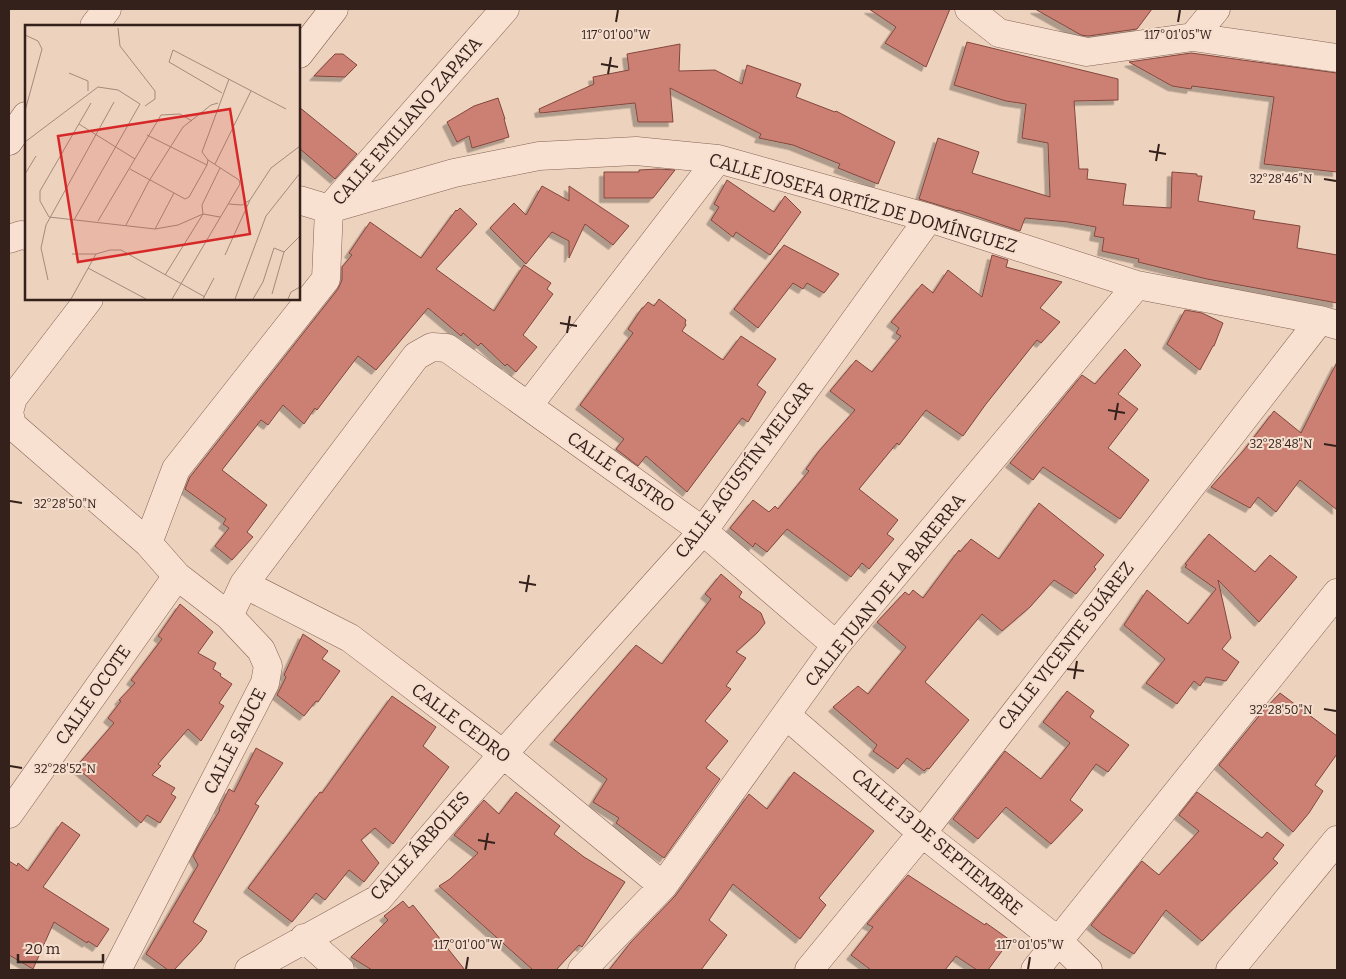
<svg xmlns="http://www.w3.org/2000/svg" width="1346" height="979" font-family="Bitter,serif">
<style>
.building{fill:#cb8073;stroke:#83463d;filter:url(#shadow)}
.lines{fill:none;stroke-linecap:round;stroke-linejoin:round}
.street-casing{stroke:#856357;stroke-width:29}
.street{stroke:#f8e1d0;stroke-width:28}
.ticks{fill:none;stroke:#34211b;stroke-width:2}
.labels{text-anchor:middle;stroke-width:4;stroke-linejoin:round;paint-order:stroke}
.street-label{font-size:18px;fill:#34211b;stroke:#f5decd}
.inset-road{fill:none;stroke:#a38b7c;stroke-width:1}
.view{fill:#d62828;fill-opacity:0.15;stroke:#d62828;stroke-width:2.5}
.inset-edge{fill:none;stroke:#34211b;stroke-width:2.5}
.ticks-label{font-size:12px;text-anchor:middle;fill:#34211b;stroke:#f5decd;stroke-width:4;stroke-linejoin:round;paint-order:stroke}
</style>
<defs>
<filter id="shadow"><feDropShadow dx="-4.5" dy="4.5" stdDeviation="0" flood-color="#0004"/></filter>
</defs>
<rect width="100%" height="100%" fill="#edd2bd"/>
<path class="building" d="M869 9H950L926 67 885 43 896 27Z
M1035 9H1152L1137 29 1088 36 1081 35Z
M967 42 1118 79V100L1074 101 1079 169H1088L1087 179 1126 184 1123 205 1171 208 1172 172 1197 174V176H1202L1198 201 1255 211 1253 219 1300 226 1297 248 1337 255V303L1207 279 1138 262 1139 259 1102 251 1104 238 1094 236 1096 227 1068 222 1025 218 1020 231 958 210V211L919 199 938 138 979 152 972 173 1050 197 1048 143 1022 138 1026 104 1006 101 954 85Z
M680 44 679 71 715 70 742 84 747 65 801 84 796 97 835 112 836 111 895 142 878 184 838 168 840 164 793 145 759 138 761 134 670 88 673 122H638L635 103 540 113 539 109 594 84 593 77 629 70 627 54Z
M1191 53 1337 73V172L1264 164 1274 97 1192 86 1191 89 1172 86 1129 62Z
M335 54H343L357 65 345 77 314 76Z
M498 98 505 119H504L509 137 472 148 469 136 457 142 447 122 474 106Z
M299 107 357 154 335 179 299 148Z
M658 169 675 170 653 198H604V172H639V170Z
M727 180 774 212 785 196 801 212 770 255 736 232 733 237 711 220 719 207 714 204Z
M542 186 569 201V186L629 226 613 245 585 224 569 258V241L552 232 526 264 490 228 514 203 526 215Z
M460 208 477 224 436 269 494 311 524 265 551 283 547 289 553 294 523 335 537 347 516 372 507 364 505 366 481 343 478 346 463 333 461 336 428 308 376 370 358 356 317 410 315 408 304 424 283 405 268 425 261 420 222 470 267 505 247 532 253 537 232 560 215 546 229 528 223 524 226 519 185 489 190 477 338 289 342 280V267L352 255 349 253 370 222 421 258 456 210 457 211Z
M784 245 839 274 824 293 807 283 803 289 793 283 758 328 734 309Z
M992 255 1008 260 1006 267 1062 282 1040 308 1060 322 1041 343 1037 340 986 404 963 436 926 410 899 445 897 443 859 489 898 520 887 534 894 539 869 569 862 563 851 577 787 529 767 552 755 543 753 547 730 528 753 500 769 512 775 506 778 509 809 471 806 469 819 451 855 410 830 391 856 360 872 372 901 336 896 333 899 328 891 322 922 284 933 293 948 270 982 297Z
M659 299 686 320 685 323 686 325 682 331 723 360 741 336 776 359 757 385 766 392 748 422 742 418 687 492 646 456 638 466 616 449 624 439 580 405 633 333 628 329 642 308H643L648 302 654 306Z
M1185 310 1202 313 1223 323 1214 346H1213L1200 370 1167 344Z
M1125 349 1141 365 1118 394 1138 409 1108 448 1149 480 1120 519 1043 467 1033 480 1010 463 1082 375 1095 384Z
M1337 362V510L1300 480 1276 512 1258 497 1250 508 1211 487 1244 450 1274 411 1301 433Z
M1039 503 1104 555 1094 567 1096 569 1076 594 1054 580 1030 607 1002 631 982 614 925 682 969 720 929 769 927 768 924 771 907 758 898 769 873 751 877 745 833 707 858 686 868 694 906 647 877 622 905 592 909 595 913 590 923 598 959 550 960 552 971 539 999 559Z
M1209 534 1255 572 1270 555 1297 577 1259 622 1218 580 1231 638 1222 649 1239 662 1226 681 1206 677 1200 686 1194 681 1177 704 1146 683 1165 659 1124 625 1147 590 1188 624 1216 589 1185 567 1187 565 1185 564Z
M721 574 742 592 739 597 761 613 765 623 758 632 736 652 746 658 726 686 731 689 705 721 728 741 706 768 720 779 664 858 616 823 619 818 593 802 607 779 554 740 636 645 662 664 711 599 705 594Z
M180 604 213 632 198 653 216 663 213 669 221 674 220 676 232 684 219 703 224 706 201 741 188 729 158 764 161 766 152 775 175 788 171 794 176 797 160 823 147 815 141 823 76 767 114 723 108 718 121 701 119 700 135 683 131 680 162 639 158 636Z
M303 634 328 651 322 659 340 671 318 702 316 701 304 716 277 695 286 677 284 675Z
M1067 691 1094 711 1090 717 1129 745 1108 772 1096 764 1070 800 1083 810 1051 844 1006 807 978 839 953 819 1005 751 1041 779 1070 743 1043 722Z
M1280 693 1337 736V754L1315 785 1323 791 1309 813 1293 832 1219 765 1264 710Z
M392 696 436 727 423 746 449 767 393 844 375 828 361 840 379 863 364 882 349 870 325 900 316 893 292 922 248 888 320 792 322 793Z
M256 748 283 763 255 804 259 806 193 922 207 931 201 941 174 970H168L146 954 198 865 193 856 200 843 220 810 219 809 229 789 234 792Z
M794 772 874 831 819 898 826 905 800 939 733 884 709 920 727 935 701 970H609L631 942 676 895 749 794 767 809Z
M516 792 560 826 554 834 584 857 625 882 582 947 579 945 556 970H533L439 886 450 879 478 853 454 835 484 800 499 814Z
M1197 792 1262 838 1267 832 1284 845 1273 859 1278 863 1202 941 1166 910 1134 954 1102 934 1091 925 1142 861 1159 875 1199 831 1179 815Z
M62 822 80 835 43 887 109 929 97 947 88 941 87 943 54 922 33 969 9 955V861L17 866 18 863 28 871Z
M908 875 985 925 986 923 1010 940 988 970H977L956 956 945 970H871L851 955 873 927 867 924Z
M403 901 409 908 413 905 465 970H372L351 957 388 920 384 916Z"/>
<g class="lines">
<g class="street-casing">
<path id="street" d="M969 9 999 33 1087 52 1193 37 1216 9
M94 26 107 9
M1193 37 1337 58
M299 54 334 9
M9 141 26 116
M299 200 329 209 454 173 539 156 636 151 718 159 929 218 1137 285 1320 320 1337 325
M9 239 21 235 26 236
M89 299 13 398 9 412 12 425 148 543 177 576 229 616
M528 406 718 159
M148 543 176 469 326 279 329 209 505 9
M244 584 350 638 503 754 663 886
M786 715 922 833 1058 941 1088 970
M9 814 177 576
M304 938 340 970
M117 970 265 683 268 666 261 650 229 616 244 584 416 356 432 347 447 348 703 531 836 645
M249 970 378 899 503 754 703 531 929 218
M582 970 663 886 836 645 1137 285
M809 970 922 833 1320 320
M1035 970 1337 593
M1230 970 1337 840"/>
</g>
<use href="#street" class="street"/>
</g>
<path class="ticks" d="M616 22 618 10M1178 22 1180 10M601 64 618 67M608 74 611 57M1149 151 1166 154M1156 161 1159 144M1324 179 1336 181M560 323 577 326M567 333 570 316M1108 410 1125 413M1115 420 1118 403M1324 444 1336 446M10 501 22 503M519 582 536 585M526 592 529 575M1067 669 1084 671M1074 679 1077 661M1324 709 1336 711M10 766 22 768M478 840 495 843M485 850 488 833M466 969 468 957M1028 969 1030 957"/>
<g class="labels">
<g class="street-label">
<text transform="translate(407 121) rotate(-49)" y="6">CALLE EMILIANO ZAPATA</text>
<text transform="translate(863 203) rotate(16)" y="6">CALLE JOSEFA ORTÍZ DE DOMÍNGUEZ</text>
<text transform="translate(744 470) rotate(-53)" y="6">CALLE AGUSTÍN MELGAR</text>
<text transform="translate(621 472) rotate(35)" y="6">CALLE CASTRO</text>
<text transform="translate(885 590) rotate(-51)" y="6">CALLE JUAN DE LA BARERRA</text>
<text transform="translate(1066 646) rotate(-52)" y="6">CALLE VICENTE SUÁREZ</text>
<text transform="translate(93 695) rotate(-55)" y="6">CALLE OCOTE</text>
<text transform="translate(461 723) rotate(37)" y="6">CALLE CEDRO</text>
<text transform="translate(235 741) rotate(-63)" y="6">CALLE SAUCE</text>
<text transform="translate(937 842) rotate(40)" y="6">CALLE 13 DE SEPTIEMBRE</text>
<text transform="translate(420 846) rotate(-48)" y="6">CALLE ÁRBOLES</text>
</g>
</g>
<g transform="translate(25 25)">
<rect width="275" height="275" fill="#edd2bd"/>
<path class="inset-road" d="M93 3 95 21 130 66V74L120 81M0 10 13 16 17 24 0 86M44 48 63 56V66M197 68 144 37 148 25 261 84M54 99 110 134M122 110 182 140M0 117 73 62 93 65 115 79 49 195M190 139 226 66M105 144 160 174 164 172 182 140 183 135 177 127 204 54M0 149 11 131M204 179 217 180 225 175M24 192 130 204 153 200 178 189 195 192M24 192 15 176V166L66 78M73 196 136 90 155 89 167 96M101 200 124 156 158 102 186 80 193 78M130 204 149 168M47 229H71M200 230 225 175 246 143 275 121M63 243 121 274M140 250 178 189 177 180 195 143M23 255 16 223 21 200 89 77M247 269 259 227 275 211M46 274 71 229 85 225H96L180 272M147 274 215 159 214 155 183 135M178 274 189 253M210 274 241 191 275 148M228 274 238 257 249 223 259 227M263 274 266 267 275 262"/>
<path class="view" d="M205 84 225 209 53 237 33 111Z"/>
<rect width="275" height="275" class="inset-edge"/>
</g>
<g class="ticks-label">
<text x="616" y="39">117°01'00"W</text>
<text x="1178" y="39">117°01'05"W</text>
<text x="1281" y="183">32°28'46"N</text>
<text x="1281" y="448">32°28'48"N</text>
<text x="65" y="508">32°28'50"N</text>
<text x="1281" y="714">32°28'50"N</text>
<text x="65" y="773">32°28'52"N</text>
<text x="468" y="949">117°01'00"W</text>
<text x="1030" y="949">117°01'05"W</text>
</g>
<rect width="1346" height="979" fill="none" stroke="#34211b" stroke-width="20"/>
<path d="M18 954v8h85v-8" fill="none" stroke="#34211b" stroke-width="2.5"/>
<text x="25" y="954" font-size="15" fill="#34211b" stroke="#f5decd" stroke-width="4" paint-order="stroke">20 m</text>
</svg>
